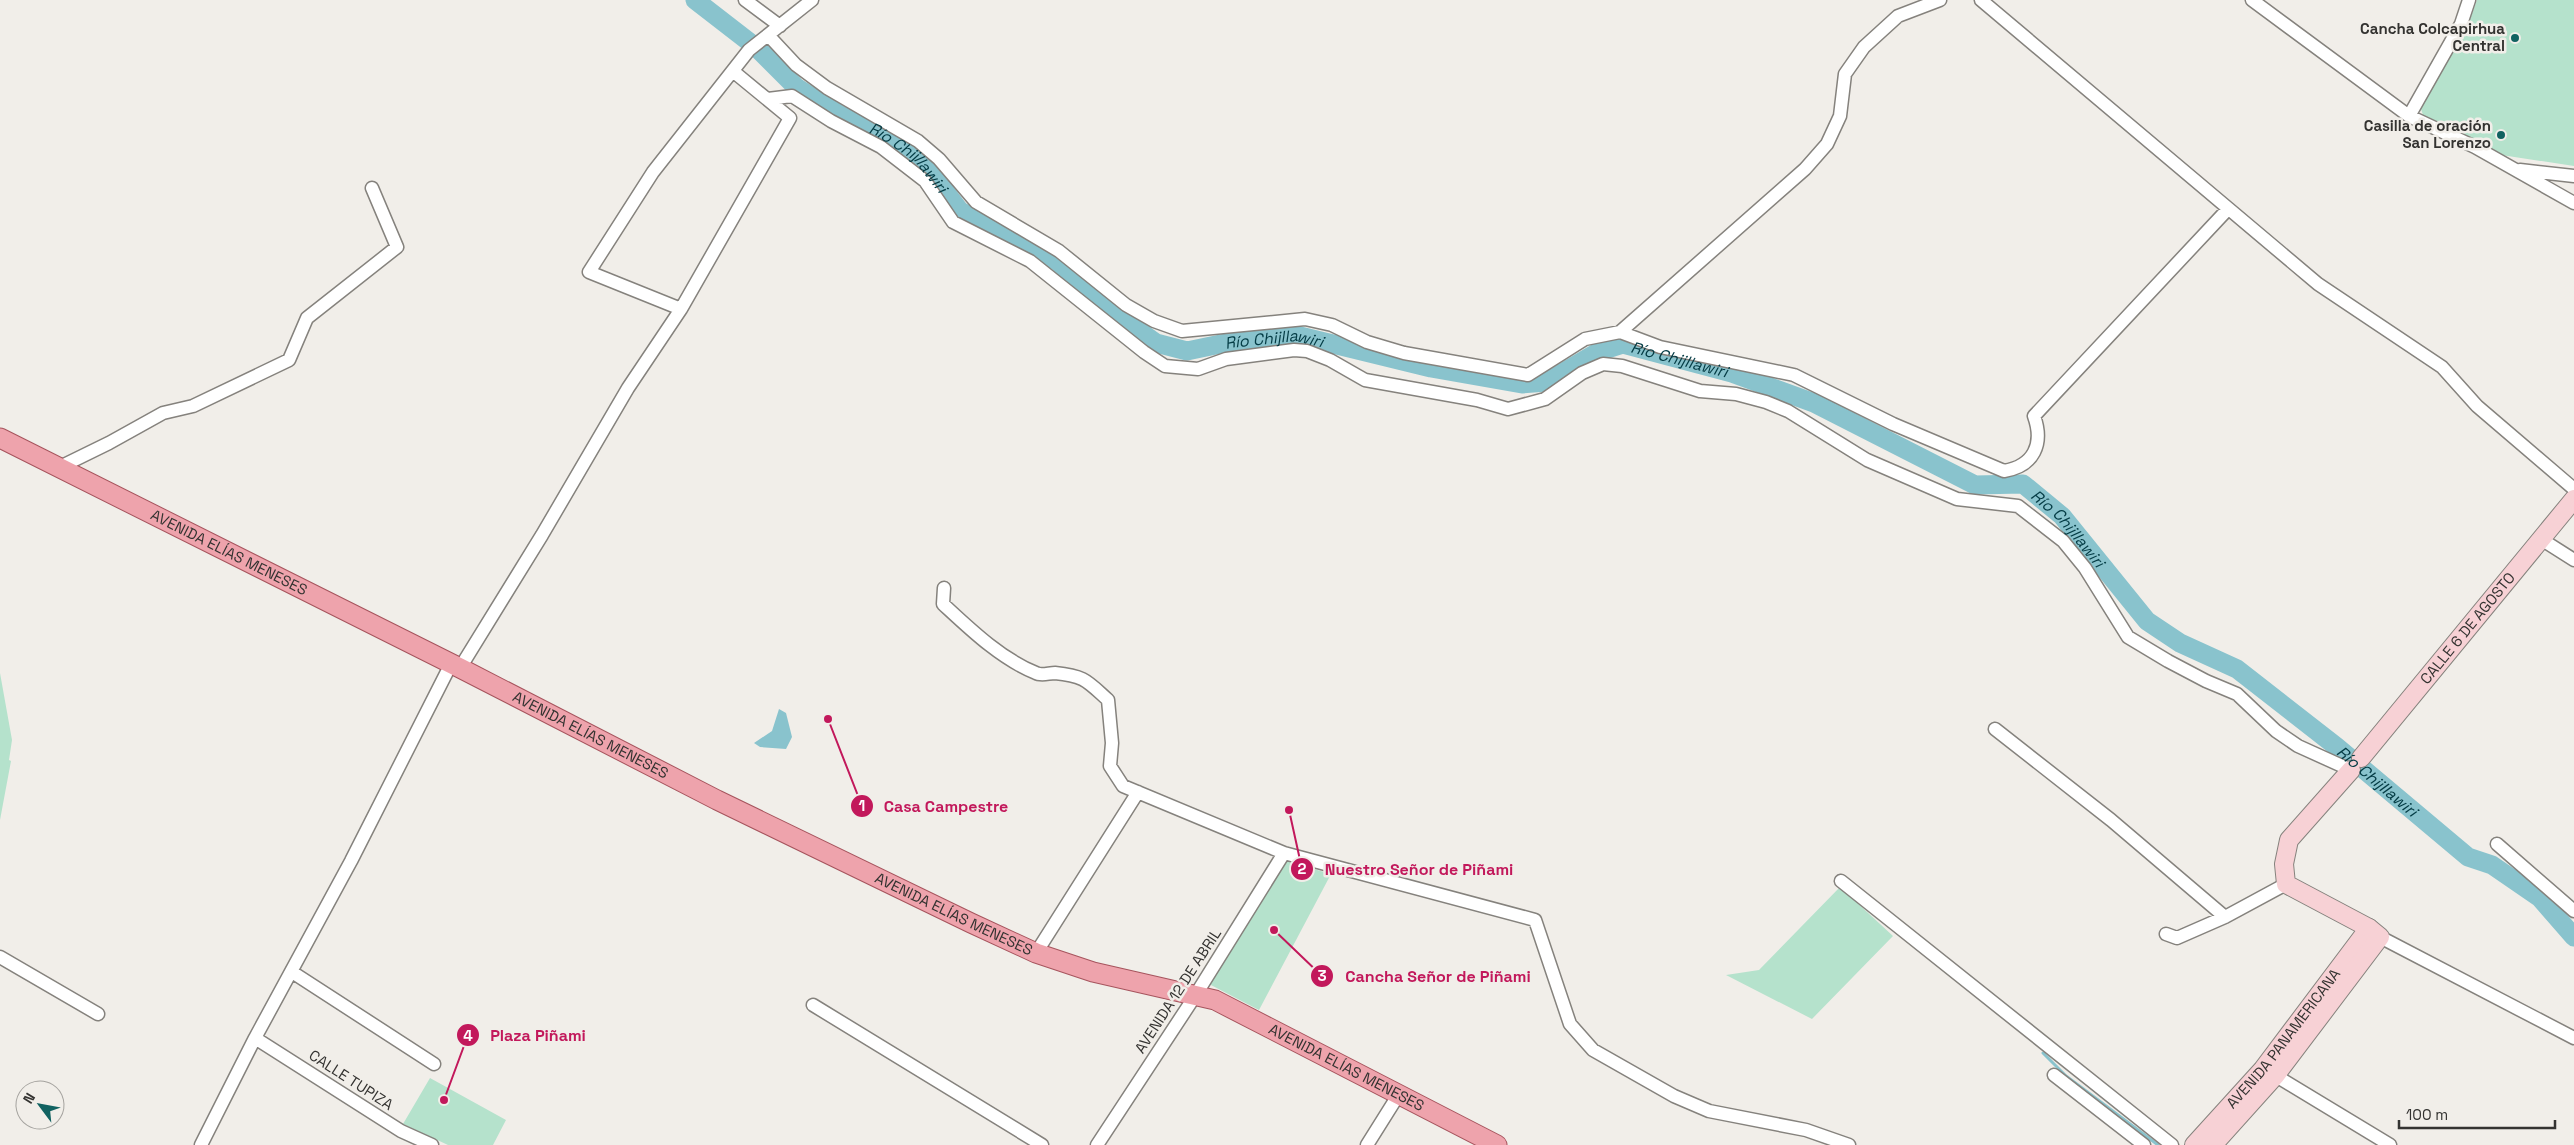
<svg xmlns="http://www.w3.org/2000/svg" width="2574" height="1145" font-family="'Space Grotesk',sans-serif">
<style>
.green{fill:#b5e2cc}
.water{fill:#89c3cd}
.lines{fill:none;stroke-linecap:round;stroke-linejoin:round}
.stream{stroke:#89c3cd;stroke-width:3}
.river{stroke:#89c3cd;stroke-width:19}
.minor-casing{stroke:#85827d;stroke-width:15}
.secondary-casing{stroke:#85827d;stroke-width:20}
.primary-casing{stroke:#a6545d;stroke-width:21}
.minor{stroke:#fff;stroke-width:12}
.secondary{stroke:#f7d1d5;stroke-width:18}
.primary{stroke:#eea3ac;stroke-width:19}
.poi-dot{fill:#116261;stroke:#f1eee9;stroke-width:2}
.labels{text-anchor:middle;stroke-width:5;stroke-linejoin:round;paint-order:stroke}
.poi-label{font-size:15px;font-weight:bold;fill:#343331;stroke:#f1eee9;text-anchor:end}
.street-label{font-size:15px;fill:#343331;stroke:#f1eee9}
.water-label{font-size:16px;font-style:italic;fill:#033b44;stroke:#f1eee9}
.leader{fill:none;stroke:#c2185b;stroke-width:2}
.callout-dot{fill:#c2185b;stroke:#f1eee9;stroke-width:2}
.mark-label{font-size:15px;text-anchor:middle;font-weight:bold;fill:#fff}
.callout-label{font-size:16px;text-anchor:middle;font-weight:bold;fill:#c2185b;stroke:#f1eee9;stroke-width:5;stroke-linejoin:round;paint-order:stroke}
</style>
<rect width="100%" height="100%" fill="#f1eee9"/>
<path class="green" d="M2477 0H2574V166L2495 154 2423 115 2420 106 2467 27Z
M0 673 12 740 9 760 11 761 0 820Z
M1286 861 1331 874 1259 1010 1209 984Z
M1840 887 1893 936 1812 1019 1726 975 1759 970Z
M430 1078 506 1120 493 1145H448L403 1124Z"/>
<path class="water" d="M779 709 786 713 792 737 786 749 760 747 754 743 772 731Z"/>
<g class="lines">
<path class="stream" d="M2043 1053 2066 1076 2158 1145"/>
<path class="river" id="s1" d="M695 0 757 48 796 87 840 115 878 130 918 156 960 211 1057 261 1104 306 1156 343 1187 351 1230 342 1296 335 1431 368 1522 384 1547 382 1598 352 1623 344 1732 373 1814 403 1975 485 2023 484 2062 516 2147 621 2180 643 2237 669 2337 747 2468 857 2492 865 2540 898 2574 937"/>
<g class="minor-casing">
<path id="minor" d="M745 0 780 26
M1981 0 2318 284 2442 367 2477 406 2574 489
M2252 0 2409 116 2475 147 2574 203
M768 35 796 65 827 88 918 141 939 159 976 202 1059 251 1126 305 1154 321 1182 331 1305 319 1332 325 1367 342 1404 353 1528 375 1585 339 1620 332 1660 347 1794 375 1893 424 2004 471C2034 466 2044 444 2034 416L2228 209
M768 99 792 96 831 121 881 147 925 181 953 222 1030 261 1144 352 1165 366 1198 369 1226 359 1294 350 1307 351 1330 360 1365 380 1477 400 1508 409 1545 399 1582 373 1603 364 1622 366 1700 391 1736 394 1766 402 1788 411 1867 460 1957 499 2018 506 2063 541 2085 568 2128 637 2168 661 2206 681 2237 694 2276 731 2298 746 2351 770
M2409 116 2461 24 2469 0
M2520 170 2574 176
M681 309 589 272 653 172 749 50 812 0
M1620 332 1805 169 1827 144 1840 116 1845 74 1864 47 1898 16 1940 0
M58 468 109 443 163 413 193 406 289 360 307 318 397 247 372 188
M2541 539 2574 560
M944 588 943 604C970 629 1001 659 1036 673 1041 676 1049 673 1055 673 1085 676 1087 681 1108 700L1112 743 1110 766 1123 786 1284 853 1535 920 1570 1024 1593 1050 1674 1096 1709 1111 1806 1130 1849 1145
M460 668 542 535 628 388 681 309 790 118 734 72
M1995 729 2111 820 2225 917
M2497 844 2574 911
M1841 881 2172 1145
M2166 934 2177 938 2225 917 2286 884
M2380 937 2574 1038
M1036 953 1138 792
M0 957 98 1014
M292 972 434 1064
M813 1005 1042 1145
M255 1038 401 1131 432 1145
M2268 1071 2390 1145
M2054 1075 2144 1145
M201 1145 255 1038 351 861 451 664
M1097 1145 1195 996 1284 853
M1367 1145 1399 1094"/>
</g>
<g class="secondary-casing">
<g id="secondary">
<path id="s2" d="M2361 758 2574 499"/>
<path id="s3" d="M2194 1145 2263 1069 2369 928"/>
<path d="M2213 1145 2275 1076 2380 937 2369 928 2286 884 2284 864 2289 840 2351 770"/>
</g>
</g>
<g class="primary-casing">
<g id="primary">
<path id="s4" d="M0 438 460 668 717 800 971 923 1036 953 1093 972 1215 1000 1497 1145"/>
</g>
</g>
<use href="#minor" class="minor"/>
<use href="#secondary" class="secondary"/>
<use href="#primary" class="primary"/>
</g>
<g class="poi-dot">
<circle cx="2515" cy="38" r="5"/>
<circle cx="2501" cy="135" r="5"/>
</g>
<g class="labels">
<g class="poi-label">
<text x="2505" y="34">Cancha Colcapirhua<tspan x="2505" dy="17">Central</tspan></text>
<text x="2491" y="131">Casilla de oración<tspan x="2491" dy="17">San Lorenzo</tspan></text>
</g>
<g class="street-label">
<text dy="5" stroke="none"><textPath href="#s4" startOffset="256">AVENIDA ELÍAS MENESES</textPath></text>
<text dy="5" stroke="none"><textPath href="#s2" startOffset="168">CALLE 6 DE AGOSTO</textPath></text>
<text dy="5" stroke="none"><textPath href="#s4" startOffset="661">AVENIDA ELÍAS MENESES</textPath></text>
<text dy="5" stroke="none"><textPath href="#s4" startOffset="1066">AVENIDA ELÍAS MENESES</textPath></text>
<text transform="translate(1178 991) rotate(-57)" y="5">AVENIDA 12 DE ABRIL</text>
<text dy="5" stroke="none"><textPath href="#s3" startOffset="139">AVENIDA PANAMERICANA</textPath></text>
<text dy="5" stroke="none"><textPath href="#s4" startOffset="1490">AVENIDA ELÍAS MENESES</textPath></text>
<text transform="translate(351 1080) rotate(33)" y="5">CALLE TUPIZA</text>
</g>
<g class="water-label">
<text dy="6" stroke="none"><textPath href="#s1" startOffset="268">Río Chijllawiri</textPath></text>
<text dy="6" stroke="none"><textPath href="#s1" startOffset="702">Río Chijllawiri</textPath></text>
<text dy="6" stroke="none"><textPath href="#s1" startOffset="1124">Río Chijllawiri</textPath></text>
<text dy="6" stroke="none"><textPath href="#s1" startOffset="1558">Río Chijllawiri</textPath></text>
<text dy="6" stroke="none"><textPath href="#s1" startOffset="1962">Río Chijllawiri</textPath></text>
</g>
</g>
<path class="leader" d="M828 719L862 806M1289 810L1302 869M1274 930L1322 976M444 1100L468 1035"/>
<g class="callout-dot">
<circle cx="828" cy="719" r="5"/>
<circle cx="1289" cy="810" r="5"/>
<circle cx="1274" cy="930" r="5"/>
<circle cx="444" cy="1100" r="5"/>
<circle cx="862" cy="806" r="12"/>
<circle cx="1302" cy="869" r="12"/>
<circle cx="1322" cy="976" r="12"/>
<circle cx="468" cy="1035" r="12"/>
</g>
<g class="mark-label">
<text x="862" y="811">1</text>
<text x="1302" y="874">2</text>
<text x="1322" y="981">3</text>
<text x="468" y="1041">4</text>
</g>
<g class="callout-label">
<text x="946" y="812">Casa Campestre</text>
<text x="1419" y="875">Nuestro Señor de Piñami</text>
<text x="1438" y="982">Cancha Señor de Piñami</text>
<text x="538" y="1041">Plaza Piñami</text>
</g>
<g transform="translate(40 1105) rotate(302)"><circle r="24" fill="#f1eee9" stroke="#a5a39f"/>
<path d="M0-4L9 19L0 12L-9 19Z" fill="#116261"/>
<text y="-8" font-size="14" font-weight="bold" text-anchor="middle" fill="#343331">N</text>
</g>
<path d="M2399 1120v8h156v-8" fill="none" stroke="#343331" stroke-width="2.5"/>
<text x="2406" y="1120" font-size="15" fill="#343331" stroke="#f1eee9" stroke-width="4" paint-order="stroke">100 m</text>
</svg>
